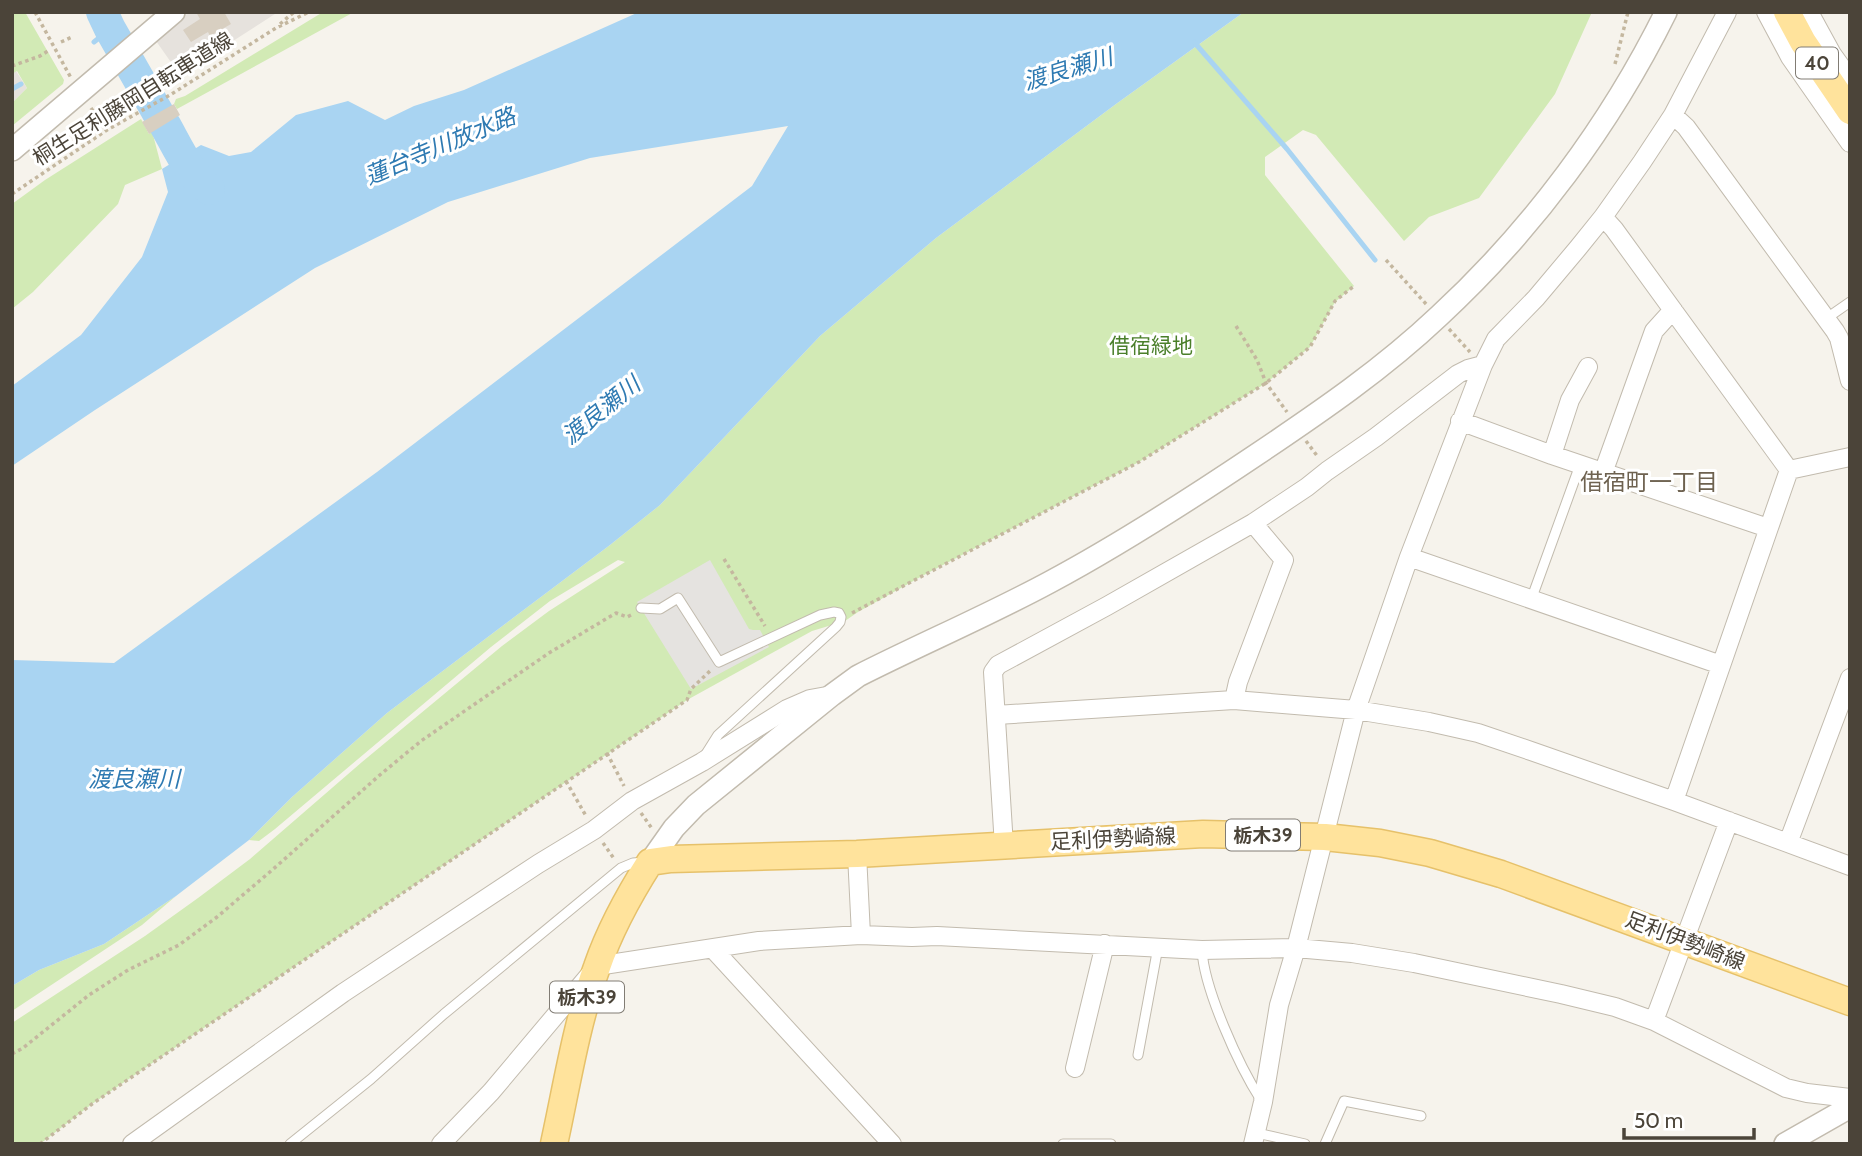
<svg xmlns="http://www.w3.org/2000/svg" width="1862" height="1156" font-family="Cabin,'Noto Sans JP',sans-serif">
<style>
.industrial{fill:#e6e2dd}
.green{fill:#d2eab5}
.parking{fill:#e5e3e0}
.water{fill:#a9d4f2}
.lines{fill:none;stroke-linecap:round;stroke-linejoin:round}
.stream{stroke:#a9d4f2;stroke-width:5}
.river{stroke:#a9d4f2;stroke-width:32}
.building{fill:#d8cfc1}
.service-casing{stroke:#c2bbae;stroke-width:11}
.minor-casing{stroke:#c2bbae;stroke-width:20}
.tertiary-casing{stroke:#c2bbae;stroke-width:24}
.primary-casing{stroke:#e6c16a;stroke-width:29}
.path{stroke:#c4b79f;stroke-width:3.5;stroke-dasharray:3.5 3.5;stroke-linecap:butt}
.service{stroke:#fff;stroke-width:9}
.minor{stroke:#fff;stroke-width:18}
.tertiary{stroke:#fff;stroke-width:21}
.primary{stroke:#ffe39c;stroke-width:26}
.labels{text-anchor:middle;stroke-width:6;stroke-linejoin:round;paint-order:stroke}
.shield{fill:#fff;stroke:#817c74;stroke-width:2}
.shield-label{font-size:19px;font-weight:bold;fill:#4b4439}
.street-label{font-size:21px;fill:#4b4439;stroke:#fff}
.park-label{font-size:21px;fill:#4a7f2a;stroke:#fff}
.water-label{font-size:23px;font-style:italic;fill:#2e7ab2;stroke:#fff}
.neighbourhood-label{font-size:23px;fill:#6e6250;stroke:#fff}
</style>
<rect width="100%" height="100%" fill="#f6f3ec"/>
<path class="industrial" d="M189 12H278L180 75 156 41Z
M16 71 27 88 12 103V74Z"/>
<path class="green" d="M12 12H25L64 80 63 84 12 126V103L27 88 17 71 12 74Z
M323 12H354L177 109 174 104 176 99 185 96Z
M1244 12H1592L1555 94 1479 198 1429 217 1404 241 1316 135 1303 130 1265 157V175L1354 286 1335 302 1310 347 1266 383 1139 462 924 575 858 612 845 621 812 631 687 700 92 1104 40 1144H12V1023L145 936 198 898 250 859 362 762 502 646 549 611 625 562 618 560 550 601 491 647 275 829 259 841 249 840 292 797 387 713 610 545 660 505 820 336 936 238 1116 104Z
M141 119 149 134 152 131 162 169 125 185 118 204 33 292 12 309V204L45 180Z
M176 896 142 925 12 1011V986L39 970 104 944Z"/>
<path class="parking" d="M710 560 749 629 753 630H760L769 647 691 689 637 602Z"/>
<path class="water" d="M639 12H1244L1116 104 936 238 820 336 660 505 610 545 387 713 292 797 249 840 176 896 104 944 39 970 12 986V660L114 663 377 472 752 186 788 126 590 158 448 202 315 268 95 410 12 466V386L81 335 142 257 168 192 162 169 201 145 229 156 251 152 296 115 348 101 385 120 414 106 464 90Z"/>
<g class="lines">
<path class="stream" d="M94 42 110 29
M1194 42 1287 149 1375 260
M12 89 21 84"/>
<path class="river" d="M102 12 110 29 158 113
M165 125C177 146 189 174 209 189"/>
</g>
<path class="building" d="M196 12H224L231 24 210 36 208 32 191 42 183 30 200 19Z
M174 104 180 115 149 134 142 122Z"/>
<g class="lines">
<g class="service-casing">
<path id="service" d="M1827 318 1850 302
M1531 600 1580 465
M641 608 660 609 678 598 719 662 820 615 834 612 839 613 841 617 840 622 836 627 718 735 706 754
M1202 950C1204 989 1239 1066 1261 1100
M1138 1055 1158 947
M1257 1133 1305 1144
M290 1144 371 1079 444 1014 621 868 633 863 645 862
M1063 1144H1111
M1325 1144 1344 1101 1421 1116"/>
</g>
<g class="minor-casing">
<path id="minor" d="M1766 12 1790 57 1850 143
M1809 12 1832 54 1850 79
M1673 115 1686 127 1835 331 1839 338 1850 381
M1603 217 1614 229 1789 470
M1460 421 1552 455 1768 528
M1552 455 1570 400 1588 367
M1603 473 1654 331 1673 310
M1409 557 1721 665
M1234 700 1238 682 1284 560 1253 523
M996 715 1234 700 1356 710 1429 722 1478 733 1531 751 1674 801 1850 866
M1674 801 1789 470 1850 457
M1788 843 1850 678
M1004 846 993 672 998 665 1107 606 1253 523 1307 487 1327 471 1376 437 1458 374 1468 369 1483 365
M857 854 861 935
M713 949 892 1144
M1654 1021 1729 821
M1075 1068 1105 944
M132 1144 343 993 538 864 594 830 632 801 702 762 787 709 810 699 832 695
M441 1144 491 1092 597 966 759 941 861 935 912 937 937 936 1202 950 1296 948 1352 953 1414 963 1561 994 1615 1007 1654 1021 1786 1088 1807 1093 1850 1098
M1253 1144 1263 1102 1279 1005 1296 948 1356 710 1409 557 1483 365 1496 339 1536 298 1578 248 1603 217 1642 162 1673 115 1727 12"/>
</g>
<g class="tertiary-casing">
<path id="tertiary" d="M12 150 174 12
M650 862 674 828 696 805 832 695 858 676C921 644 987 616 1050 582 1121 544 1189 500 1256 455 1320 412 1383 369 1439 316 1532 230 1610 125 1666 12
M1785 1144 1850 1107"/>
</g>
<g class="primary-casing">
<path id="primary" d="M1787 12 1803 42 1850 111
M554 1144C567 1085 576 1024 597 967 610 929 629 895 650 862L671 859 857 854 1203 834 1325 837 1380 843 1430 853 1501 874 1850 1002"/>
</g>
<path class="path" d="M35 12 71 78
M280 24 294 12
M61 42 72 37
M1615 64 1628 12
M12 66 40 56 48 51
M91 108 106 130
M12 194 107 130 170 95 276 28 309 12
M1386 260 1427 305
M1236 326 1257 360 1266 383 1287 412
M1449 329 1470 352
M1306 441 1318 457
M724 559 765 626
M852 613 1139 462 1266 383 1310 347 1335 301 1354 286
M607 753 624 786
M566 781 586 816
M641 813 653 830
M603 843 615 860
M12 1054 23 1048 89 995 128 970 179 945 217 917 271 871 381 774 421 741 549 653 616 613 627 617 631 615
M40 1144 92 1104 687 700 691 689 710 671"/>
<use href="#service" class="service"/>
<use href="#minor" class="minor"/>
<use href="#tertiary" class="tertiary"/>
<use href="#primary" class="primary"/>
</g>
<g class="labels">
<g class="shield">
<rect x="1796" y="47.5" width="42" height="31" rx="5"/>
<rect x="1226" y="819.5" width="74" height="31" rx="5"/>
<rect x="550" y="981.5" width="74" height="31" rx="5"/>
</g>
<g class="shield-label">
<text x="1817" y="70">40</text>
<text x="1263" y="842">栃木39</text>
<text x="587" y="1004">栃木39</text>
</g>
<g class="street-label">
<text transform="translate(133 99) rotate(-32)" y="7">桐生足利藤岡自転車道線</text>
<text transform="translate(1113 839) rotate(-3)" y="7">足利伊勢崎線</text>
<text transform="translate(1685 941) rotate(21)" y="7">足利伊勢崎線</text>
</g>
<g class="park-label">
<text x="1151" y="353">借宿緑地</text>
</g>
<g class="water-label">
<text transform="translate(1068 69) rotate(-17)" y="8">渡良瀬川</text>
<text transform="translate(440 146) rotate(-23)" y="8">蓮台寺川放水路</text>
<text transform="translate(601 410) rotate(-39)" y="8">渡良瀬川</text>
<text x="134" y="787">渡良瀬川</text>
</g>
<g class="neighbourhood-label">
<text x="1649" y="490">借宿町一丁目</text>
</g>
</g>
<rect width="1862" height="1156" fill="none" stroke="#4b4439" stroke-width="28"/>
<path d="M1624 1128v10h130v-10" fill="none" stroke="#4b4439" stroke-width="3.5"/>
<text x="1634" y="1128" font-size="21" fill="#4b4439" stroke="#ffffff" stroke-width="5" paint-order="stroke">50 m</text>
</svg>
